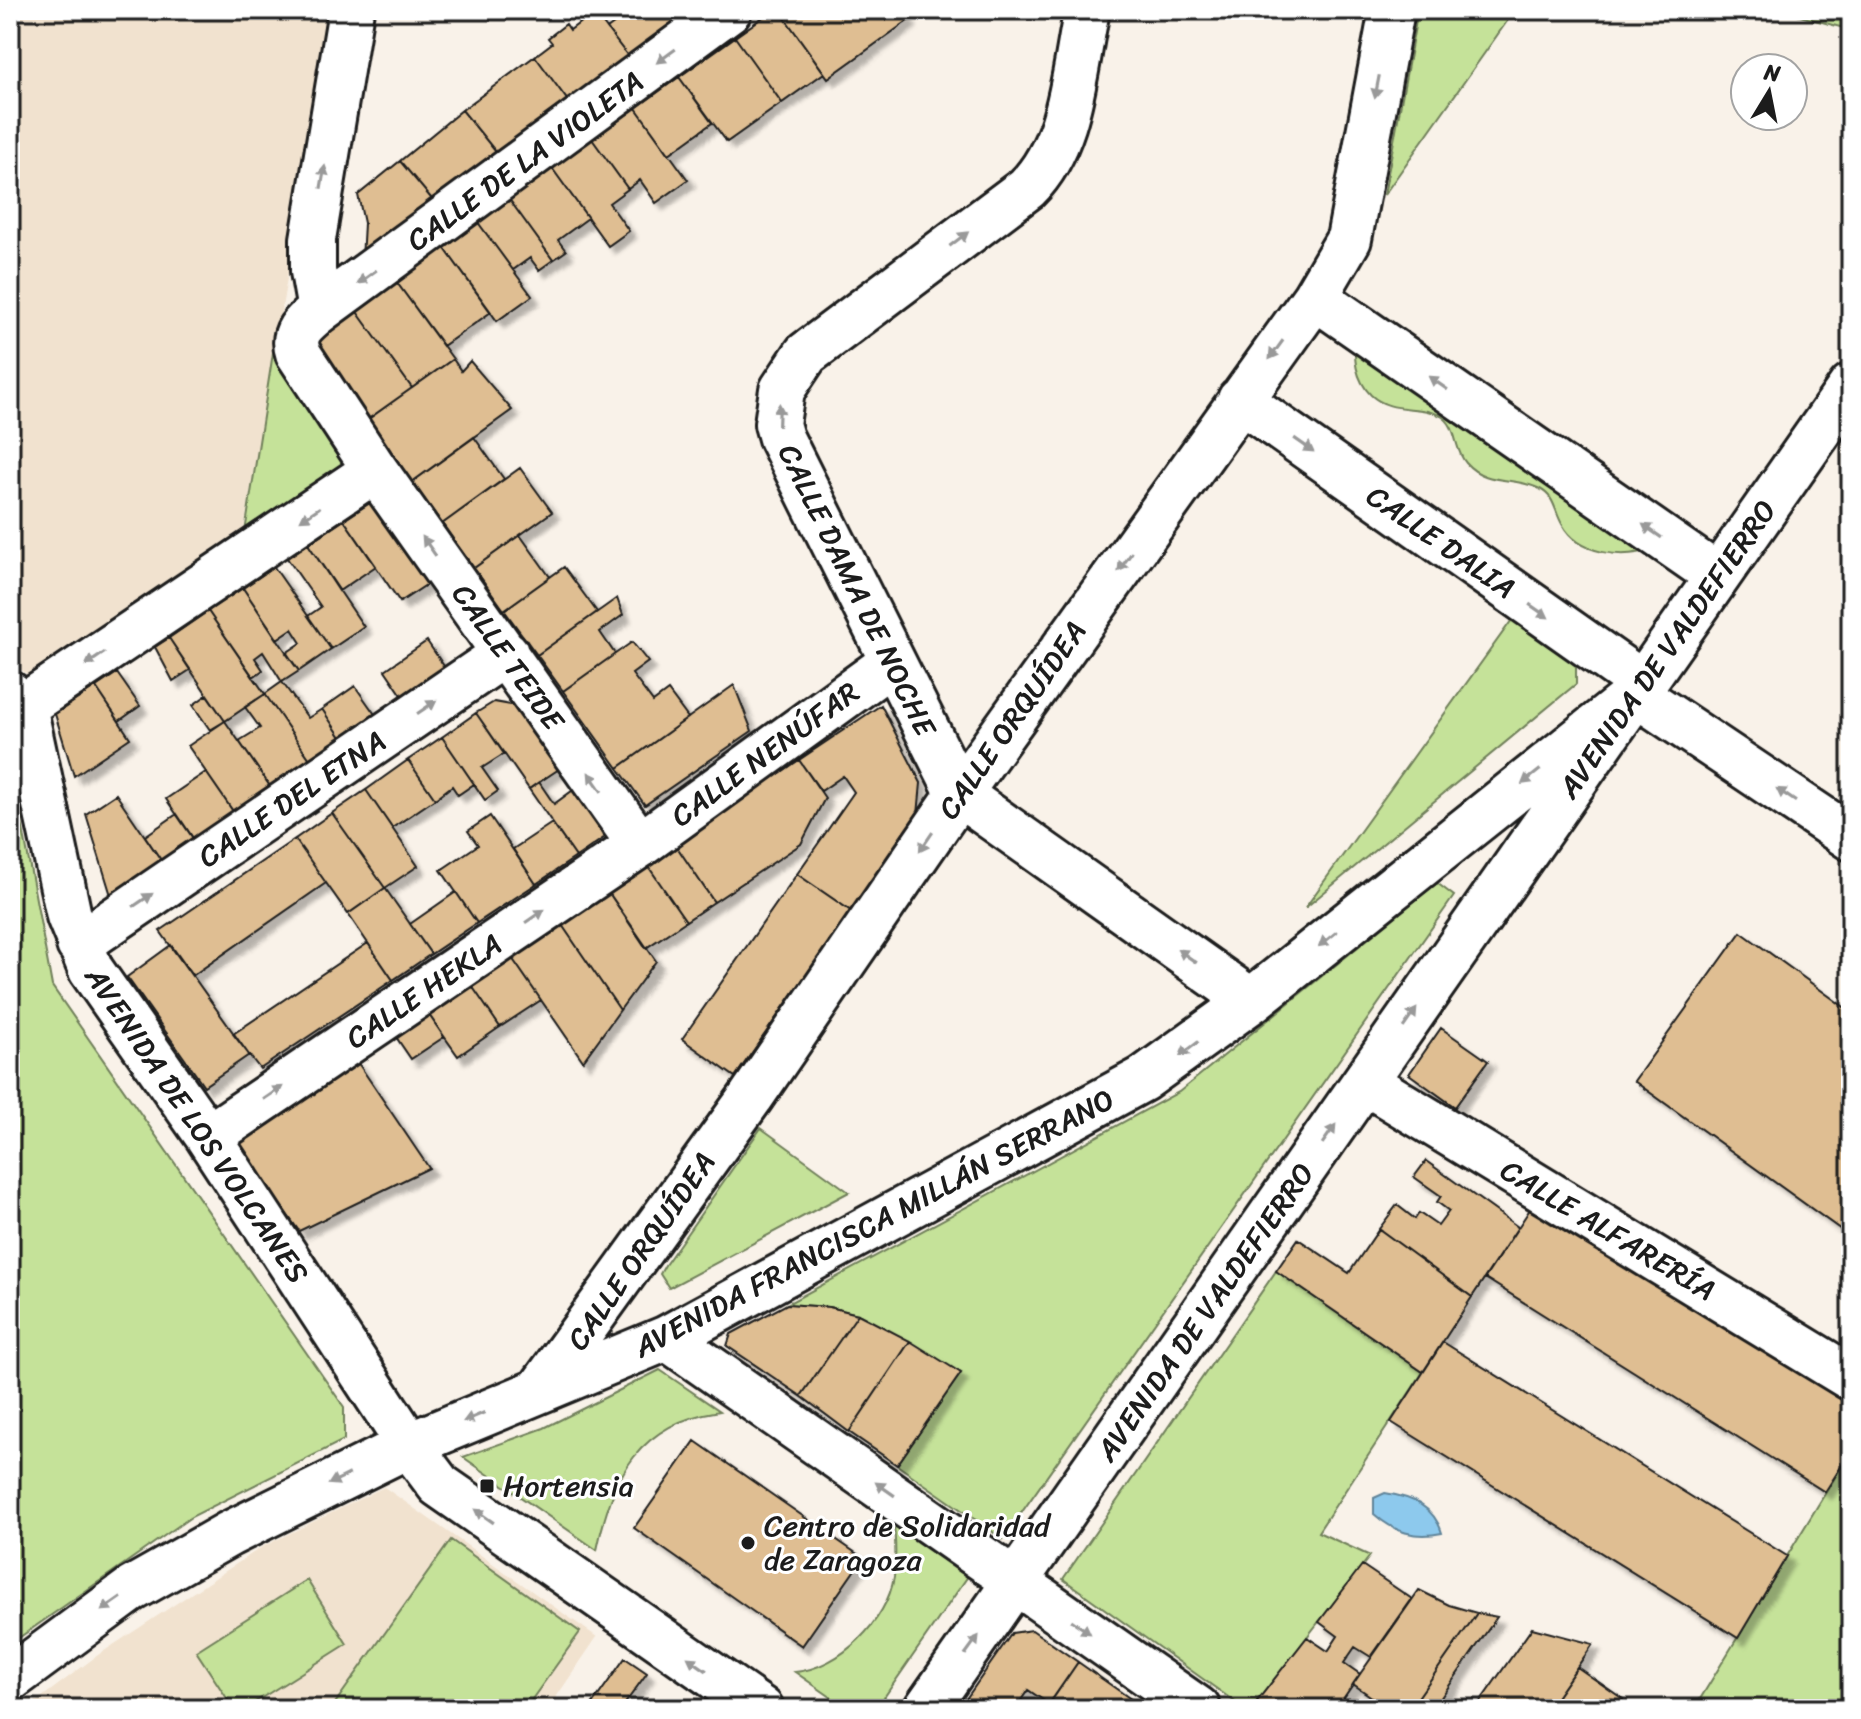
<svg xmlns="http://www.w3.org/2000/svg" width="1861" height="1719" font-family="Sriracha,sans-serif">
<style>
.built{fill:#f1e2cf}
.green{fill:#c5e299;stroke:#707f5a;stroke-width:2}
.water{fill:#8dc9ed;stroke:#608499;stroke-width:2}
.building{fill:#dfbe92;stroke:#1c1c1c;stroke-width:2;filter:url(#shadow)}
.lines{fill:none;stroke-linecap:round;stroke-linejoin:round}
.minor-casing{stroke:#1c1c1c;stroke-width:50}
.minor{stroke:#fff;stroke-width:44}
.oneway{fill:#999}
.poi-dot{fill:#1c1c1c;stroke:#fff;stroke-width:3}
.labels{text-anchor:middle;stroke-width:6;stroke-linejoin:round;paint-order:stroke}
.street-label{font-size:30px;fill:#1c1c1c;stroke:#fff}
.poi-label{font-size:30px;fill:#1c1c1c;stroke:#fff;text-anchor:start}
</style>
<defs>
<filter id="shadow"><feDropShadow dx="7" dy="7" stdDeviation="2" flood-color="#0004"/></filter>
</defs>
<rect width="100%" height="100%" fill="#f9f2e9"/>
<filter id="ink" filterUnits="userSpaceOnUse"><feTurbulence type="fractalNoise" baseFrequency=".0125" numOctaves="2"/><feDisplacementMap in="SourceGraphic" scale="16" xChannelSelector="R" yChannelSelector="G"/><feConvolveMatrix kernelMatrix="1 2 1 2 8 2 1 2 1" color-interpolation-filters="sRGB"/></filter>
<g filter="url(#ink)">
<path class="built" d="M10 10H333L243 535 30 677 10 660Z
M384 1487 597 1637 548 1709H26L98 1655 262 1547Z"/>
<path class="green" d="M1418 10H1515L1384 195Z
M1778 10H1825L1851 15V30Z
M1355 338 1654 548C1624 560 1579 555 1562 524 1554 510 1555 497 1540 489 1516 476 1486 486 1466 463 1453 448 1458 426 1441 416 1419 404 1391 414 1371 395 1355 379 1354 358 1355 338Z
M275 340 354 457 245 532Z
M1519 610 1576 660V684L1305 908Z
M10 759 52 986 344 1407V1440L191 1517 10 1644Z
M1437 883 1454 896 1003 1539 897 1465 961 1373 858 1314 829 1307 787 1304 1179 1092Z
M761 1128 849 1192 669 1288 660 1274 665 1265Z
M1276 1271 1423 1372 1318 1532 1370 1556 1251 1709H1245L1063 1579Z
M660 1370 720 1411C639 1423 612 1476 597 1550L463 1457 544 1428Z
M1851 1451V1709H1694Z
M892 1507 975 1566 876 1709H848L795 1672C840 1668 887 1621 894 1577 897 1553 895 1530 892 1507Z
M451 1540 580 1632 525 1709H331Z
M307 1580 347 1644 244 1709H234L196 1651Z"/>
<path class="water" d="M1385 1493C1411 1497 1434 1506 1442 1533 1415 1539 1394 1532 1374 1514V1498Z"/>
<path class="building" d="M633 10H699L631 60 607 29Z
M773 10H779L824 73 782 103 735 37Z
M779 10H902L909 20 828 78Z
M594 12 631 60 571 105 535 56 552 43 548 38 566 24 570 30Z
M735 37 782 103 727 142 679 77Z
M535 56 571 105 500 157 462 110Z
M679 77 712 123 669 154 636 108Z
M636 108 688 180 656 203 640 180 628 189 592 139Z
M462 110 500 157 436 204 400 161Z
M592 139 628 189 609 203 629 231 608 246 552 168Z
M400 161 436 204 362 260 364 223 358 195Z
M552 168 588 218 558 240 566 251 553 260 509 199Z
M509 199 553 260 539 270 530 258 513 270 477 221Z
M477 221 532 296 497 321 443 246Z
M443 246 491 312 443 346 395 280Z
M395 280 453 359 412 388 355 309Z
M355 309 412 388 367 420 314 347 316 336Z
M453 359 461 371 470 361 512 410 412 482 367 420Z
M474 437 504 479 442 524 412 482Z
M520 468 552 512 474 568 442 524Z
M379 497 435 579 400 602 344 520Z
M344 520 376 566 339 591 308 544Z
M520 535 550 577 504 610 474 568Z
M308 544 364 627 331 649 308 616 321 607 287 558Z
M274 567 331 649 299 671 286 653 301 643 292 629 277 639 243 588Z
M564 567 597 612 537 655 504 610Z
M243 588 299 671 282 682 263 652 255 658 263 670 253 677 208 611Z
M617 598 623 615 600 632 615 654 563 691 537 655Z
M208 611 265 694 225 721 169 638Z
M169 638 190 670 173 681 155 647Z
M427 641 448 672 406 701 385 670Z
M632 642 648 662 632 674 653 702 668 691 688 718 618 768 563 691Z
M117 673 140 706 119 721 96 687Z
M282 682 308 718 322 709 345 743 314 765 265 694Z
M734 685 752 731 645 805 618 768Z
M355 686 379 720 345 743 322 709Z
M96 687 130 738 74 776 55 714Z
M265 694 314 765 274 792 239 741 260 728 245 707Z
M207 695 225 721 210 730 193 705Z
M494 702 522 707 562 767 529 789 476 713Z
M881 705 921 783 918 815 851 911 797 874 854 792 843 776 821 791 799 760Z
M476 713 504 754 482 768 498 791 485 800 442 737Z
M225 721 274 792 237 817 188 746Z
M442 737 474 784 458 795 452 786 435 799 408 760Z
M408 760 435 799 392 828 366 790Z
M799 760 825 798 801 844 714 902 675 844Z
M206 772 237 817 197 844 166 799Z
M539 782 554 804 576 788 608 835 576 857 529 789Z
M366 790 418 866 385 888 332 813Z
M116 794 165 866 113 902 86 814Z
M332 813 385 888 348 914 295 839Z
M177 814 197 844 165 866 145 836Z
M490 816 536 884 477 923 441 870 478 845 468 831Z
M552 823 576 857 536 884 513 849Z
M295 839 326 883 192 976 160 931Z
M675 844 714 902 686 921 646 863Z
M646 863 686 921 646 948 607 890Z
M797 874 851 911 735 1077 682 1039Z
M385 888 431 954 393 980 348 914Z
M607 890 656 961 620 1010 560 922Z
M456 892 477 923 431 954 410 924Z
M560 922 620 1010 583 1061 510 955Z
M1741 932 1851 1012V1237L1634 1081Z
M368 943 393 980 260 1069 233 1034Z
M171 945 249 1055 204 1086 127 977Z
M510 955 541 1000 500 1027 470 983Z
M470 983 500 1027 458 1056 427 1012Z
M427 1012 444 1037 411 1059 394 1034Z
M1441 1028 1488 1061 1455 1107 1409 1074Z
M356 1060 429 1168 299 1231 235 1142Z
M1426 1161 1518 1227 1472 1297 1379 1229 1397 1205 1415 1219 1419 1213 1438 1226 1449 1211 1437 1202 1441 1196 1414 1177Z
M1534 1203 1851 1401V1451L1825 1492 1485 1278Z
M1379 1229 1472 1297 1423 1372 1276 1271 1298 1239 1349 1273Z
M787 1304 829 1307 858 1314 801 1396 727 1346 731 1334Z
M858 1314 910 1341 849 1432 801 1396Z
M910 1341 961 1373 897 1465 849 1432Z
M1443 1342 1787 1556 1738 1638 1391 1422Z
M695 1441 863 1558 802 1646 634 1528Z
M1362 1565 1412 1599 1371 1657 1355 1647 1344 1663 1360 1674 1336 1709H1251L1307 1637 1328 1651 1338 1636 1319 1622Z
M1419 1590 1449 1605 1477 1613 1410 1709H1389L1353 1684Z
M1477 1613 1497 1617 1433 1709H1410Z
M1532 1628 1593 1644 1548 1709H1475Z
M1032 1630 1078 1662 1049 1704 1028 1690 1015 1709H959L1012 1633Z
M625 1658 647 1673 621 1709H589Z
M1078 1662 1145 1709H1046Z
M1577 1667 1623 1699 1616 1709H1548Z"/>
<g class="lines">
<g class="minor-casing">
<path id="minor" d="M1087 10C1074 70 1072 143 1027 188L806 354 782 390 777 424 781 438 959 794 1251 1001
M1315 297 1716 575
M320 310 313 271V239L351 10
M1240 400 1642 683
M10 694 24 706 69 916 91 970 208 1137 409 1445 439 1485 761 1709
M1636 694 1851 838
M24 706 375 470
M640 845 375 470 298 353C291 332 305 322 320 310L729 10
M79 944 506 653
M1365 1082 1851 1378
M208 1137 640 845 891 663
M667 1338 1198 1709
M541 1388 751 1097 959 794 1315 297 1349 239 1392 10
M10 1679 132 1589 229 1534 409 1445 667 1338 1143 1079 1251 1001 1636 694
M926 1709 1851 386"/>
</g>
<use href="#minor" class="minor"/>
</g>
<defs><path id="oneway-solid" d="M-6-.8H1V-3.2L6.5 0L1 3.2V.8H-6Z" transform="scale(2)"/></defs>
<g class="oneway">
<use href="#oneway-solid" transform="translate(666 56) rotate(144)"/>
<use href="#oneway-solid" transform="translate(1377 87) rotate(101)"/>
<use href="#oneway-solid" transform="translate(323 177) rotate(-80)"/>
<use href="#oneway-solid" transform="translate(959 239) rotate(-37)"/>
<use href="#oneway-solid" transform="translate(367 277) rotate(144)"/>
<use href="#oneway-solid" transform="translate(1276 350) rotate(126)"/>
<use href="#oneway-solid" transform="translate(1438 383) rotate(-145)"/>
<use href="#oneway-solid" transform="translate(779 415) rotate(-88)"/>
<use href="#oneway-solid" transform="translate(1304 445) rotate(35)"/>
<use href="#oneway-solid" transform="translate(310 514) rotate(146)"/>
<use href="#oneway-solid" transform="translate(1652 531) rotate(-145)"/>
<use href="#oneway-solid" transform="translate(429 546) rotate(-125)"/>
<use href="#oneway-solid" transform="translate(1125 562) rotate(126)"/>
<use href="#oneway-solid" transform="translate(1539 611) rotate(35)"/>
<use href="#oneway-solid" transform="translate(95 659) rotate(146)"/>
<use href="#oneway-solid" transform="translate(427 707) rotate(-34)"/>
<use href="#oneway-solid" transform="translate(1531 777) rotate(142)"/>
<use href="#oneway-solid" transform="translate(595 782) rotate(-125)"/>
<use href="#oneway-solid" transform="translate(1786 795) rotate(-146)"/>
<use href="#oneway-solid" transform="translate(926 842) rotate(124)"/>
<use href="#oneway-solid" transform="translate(143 900) rotate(-34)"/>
<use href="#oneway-solid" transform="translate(535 916) rotate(-34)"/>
<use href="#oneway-solid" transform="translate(1328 939) rotate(141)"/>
<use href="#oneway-solid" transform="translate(1187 956) rotate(-145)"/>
<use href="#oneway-solid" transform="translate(1410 1018) rotate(-55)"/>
<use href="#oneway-solid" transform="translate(1189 1049) rotate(143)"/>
<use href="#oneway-solid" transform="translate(273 1093) rotate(-34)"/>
<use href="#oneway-solid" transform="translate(1329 1134) rotate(-55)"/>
<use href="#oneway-solid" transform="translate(474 1417) rotate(157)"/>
<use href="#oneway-solid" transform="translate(339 1479) rotate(154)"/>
<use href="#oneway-solid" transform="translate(885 1489) rotate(-145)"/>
<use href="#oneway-solid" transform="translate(484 1516) rotate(-145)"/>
<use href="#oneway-solid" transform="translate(111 1604) rotate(145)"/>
<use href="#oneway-solid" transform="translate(1081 1627) rotate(35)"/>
<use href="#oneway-solid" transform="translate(972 1645) rotate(-54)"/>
<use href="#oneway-solid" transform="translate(697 1664) rotate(-145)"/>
</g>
</g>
<g class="poi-dot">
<rect x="479" y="1478" width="16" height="16" rx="4"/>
<circle cx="748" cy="1543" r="8"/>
</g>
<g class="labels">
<g class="street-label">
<text transform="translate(525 161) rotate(-36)" y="10">CALLE DE LA VIOLETA</text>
<text transform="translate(1441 542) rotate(35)" y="10">CALLE DALIA</text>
<text transform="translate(857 590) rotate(64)" y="10">CALLE DAMA DE NOCHE</text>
<text transform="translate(1667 649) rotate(-55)" y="10">AVENIDA DE VALDEFIERRO</text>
<text transform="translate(508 657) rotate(55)" y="10">CALLE TEIDE</text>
<text transform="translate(1012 720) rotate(-55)" y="10">CALLE ORQUÍDEA</text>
<text transform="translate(765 754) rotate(-36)" y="10">CALLE NENÚFAR</text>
<text transform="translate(292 799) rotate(-34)" y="10">CALLE DEL ETNA</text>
<text transform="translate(424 991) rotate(-34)" y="10">CALLE HEKLA</text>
<text transform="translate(197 1125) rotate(56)" y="10">AVENIDA DE LOS VOLCANES</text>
<text transform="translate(874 1223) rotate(-28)" y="10">AVENIDA FRANCISCA MILLÁN SERRANO</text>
<text transform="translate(1608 1230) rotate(31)" y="10">CALLE ALFARERÍA</text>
<text transform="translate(641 1251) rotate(-55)" y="10">CALLE ORQUÍDEA</text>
<text transform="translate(1205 1312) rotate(-55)" y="10">AVENIDA DE VALDEFIERRO</text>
</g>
<g class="poi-label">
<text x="503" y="1496">Hortensia</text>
<text x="764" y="1536">Centro de Solidaridad<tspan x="764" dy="34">de Zaragoza</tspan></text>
</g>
</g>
<rect width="1861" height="1719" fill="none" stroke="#fff" stroke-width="40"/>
<rect x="20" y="20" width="1821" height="1679" fill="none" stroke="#1c1c1c" stroke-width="3" filter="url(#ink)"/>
<g transform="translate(1769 92) rotate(10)"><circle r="38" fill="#ffffff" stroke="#a4a4a4" stroke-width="2"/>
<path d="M0-6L14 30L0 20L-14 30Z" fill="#1c1c1c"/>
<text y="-12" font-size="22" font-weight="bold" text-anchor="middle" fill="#1c1c1c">N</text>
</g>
</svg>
